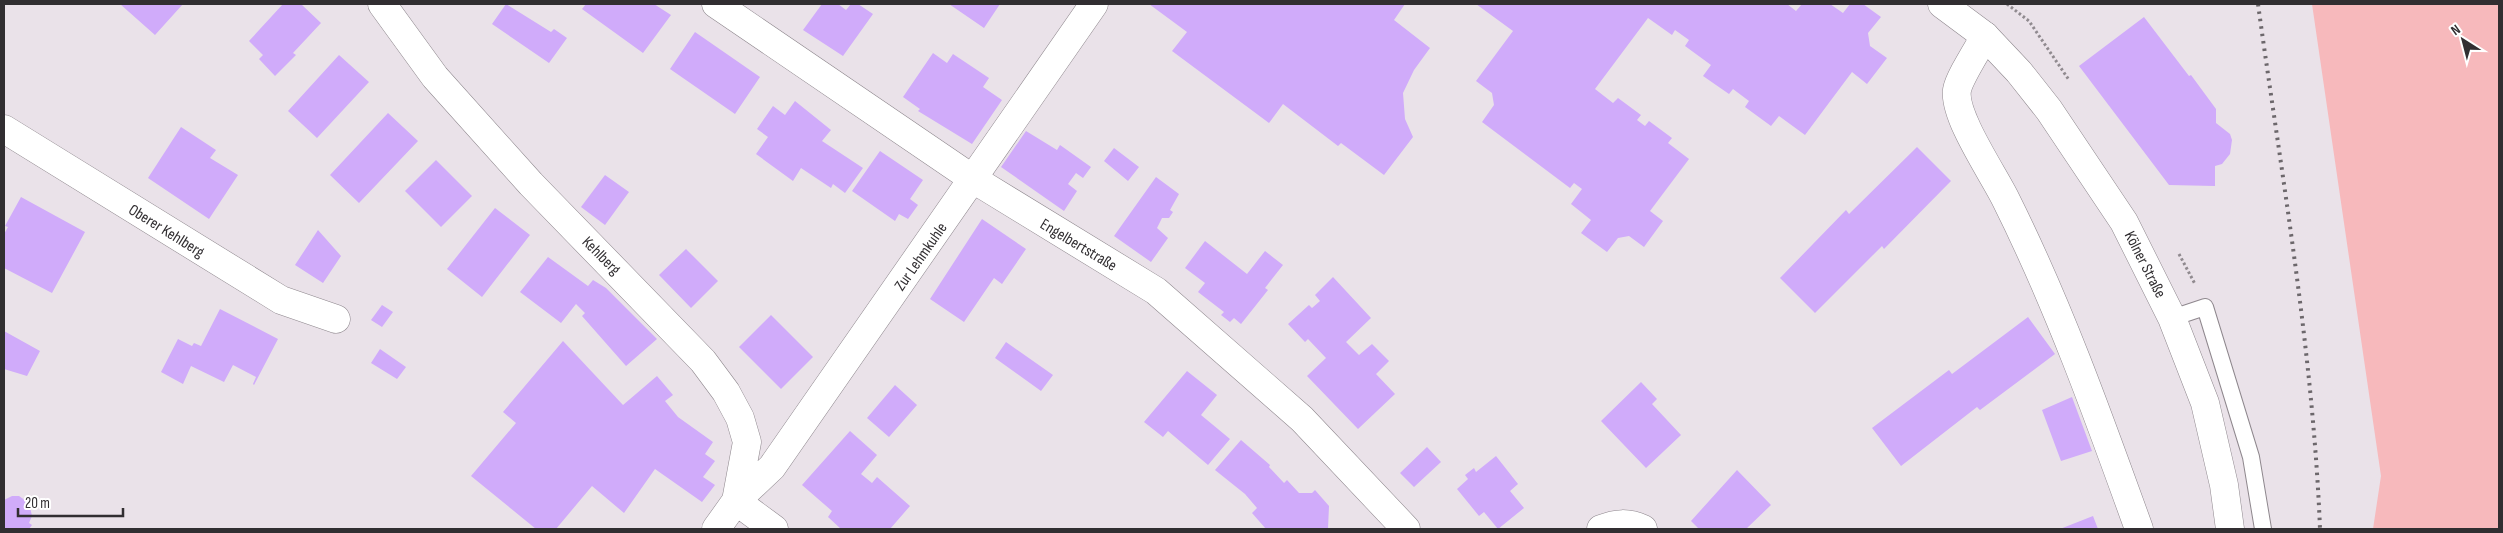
<svg xmlns="http://www.w3.org/2000/svg" width="2503" height="533" font-family="'Sofia Sans Condensed',sans-serif">
<style>
.green{fill:#f7b9bc}
.building{fill:#d0abfa}
.lines{fill:none;stroke-linecap:round;stroke-linejoin:round}
.service-casing{stroke:#8e878d;stroke-width:18}
.minor-casing{stroke:#8e878d;stroke-width:29}
.tertiary-casing{stroke:#8e878d;stroke-width:29}
.path{stroke:#908a8f;stroke-width:3;stroke-dasharray:2.5 2.5;stroke-linecap:butt}
.service{stroke:#fff;stroke-width:16}
.minor{stroke:#fff;stroke-width:28}
.tertiary{stroke:#fff;stroke-width:28}
.rail{stroke:#6c676b;stroke-width:4;stroke-dasharray:2.5 5;stroke-linecap:butt}
.labels{text-anchor:middle;stroke-width:4;stroke-linejoin:round;paint-order:stroke}
.street-label{font-size:16px;fill:#312e31;stroke:#fff}
</style>
<rect width="100%" height="100%" fill="#eae2e9"/>
<path class="green" d="M2312 4H2499V529H2373L2381 476Z"/>
<path class="building" d="M120 4H183L155 35Z
M283 4H301L321 23 293 53 296 55 275 76 259 59 263 55 249 41Z
M506 4 551 32 554 29 567 38 549 63 492 24Z
M586 4H654L671 15 643 53 582 9Z
M822 4H838L846 10 851 4H858L873 14 843 56 803 30Z
M949 4H1000L984 28Z
M1149 4H1405L1394 20 1430 48 1414 70 1403 93 1405 119 1413 137 1384 175 1341 143 1338 146 1283 104 1269 123 1172 51 1187 32Z
M1476 4H1787L1796 11 1802 4H1830L1843 13 1850 4H1863L1881 17 1868 33 1870 46 1887 58 1867 84 1852 72 1805 135 1779 116 1771 126 1745 107 1749 101 1733 89 1729 94 1703 76 1711 65 1685 46 1689 40 1675 30 1672 35 1648 18 1595 89 1613 103 1618 98 1641 115 1637 120 1645 126 1649 121 1672 138 1668 143 1689 159 1650 211 1663 221 1644 247 1629 236 1618 238 1607 252 1581 233 1591 220 1571 204 1582 189 1574 183 1570 188 1482 122 1494 105 1492 93 1476 81 1513 31Z
M2144 17 2189 76 2191 75 2216 109V123L2230 134 2232 140 2230 154 2222 164 2215 166V186L2169 185 2079 66Z
M695 32 760 77 735 114 670 69Z
M933 53 947 63 953 54 989 78 983 87 1002 100 972 144 918 111 920 109 903 97Z
M339 55 369 82 317 138 288 111Z
M795 101 831 130 822 141 863 168 845 193 833 184 831 188 801 168 793 181 756 154 768 137 757 129 773 106 785 115Z
M388 113 418 141 359 203 330 175Z
M181 127 216 150 210 158 238 175 209 219 148 178Z
M1026 131 1057 150 1060 145 1091 167 1083 178 1076 173 1068 184 1077 191 1064 211 1001 167Z
M1917 147 1951 181 1884 249 1882 246 1815 313 1780 278 1846 210 1849 214Z
M1114 148 1139 167 1128 181 1104 161Z
M880 151 923 180 910 199 918 205 908 219 899 214 895 221 852 191Z
M436 160 472 196 441 227 405 191Z
M605 175 629 192 605 225 581 207Z
M1156 177 1179 194 1170 210 1173 212 1169 218H1162L1157 228 1168 238 1151 262 1114 236Z
M21 197 85 232 52 293 4 268V234L8 227 5 226Z
M495 208 530 235 482 297 447 269Z
M982 219 1026 249 1002 284 994 278 964 322 930 299Z
M318 230 341 256 323 283 295 265Z
M1205 241 1247 274 1265 251 1283 265 1265 288 1268 290 1241 324 1234 318 1230 322 1221 315 1224 312 1198 292 1205 283 1185 268Z
M686 249 718 281 691 308 659 275Z
M548 257 588 286 593 280 606 288 657 339 626 366 582 316 585 313 576 304 561 323 520 292Z
M1333 277 1371 318 1346 342 1359 355 1372 344 1389 361 1376 374 1395 394 1358 429 1307 376 1326 358 1308 339 1305 342 1288 324 1309 305 1312 308 1320 301 1315 295Z
M382 305 393 312 382 327 371 320Z
M220 309 278 339 254 385 253 384 256 377 233 365 224 382 191 366 183 384 161 372 178 339 192 346 194 343 201 346Z
M771 315 813 357 781 389 739 347Z
M2028 317 2055 354 1980 410 1977 407 1901 466 1872 428 1949 370 1952 374Z
M4 331 40 351 27 376 4 369Z
M563 341 623 405 657 376 673 395 665 401 678 417 713 442 705 454 715 461 703 477 715 485 702 502 655 469 624 513 592 486 556 529H536L471 476 516 423 503 412Z
M1006 342 1053 375 1041 391 995 358Z
M380 349 406 367 397 379 371 363Z
M1187 371 1217 395 1201 415 1230 439 1208 465 1168 431 1163 437 1144 422Z
M1641 382 1657 399 1652 404 1681 435 1646 468 1601 421Z
M895 385 917 405 889 437 867 418Z
M2072 397 2092 451 2061 461 2042 410Z
M850 431 877 455 861 474 872 483 877 477 910 506 890 529H841L828 517 832 511 802 485Z
M1241 440 1270 465 1269 467 1284 483 1287 480 1299 493H1312L1315 490 1329 506 1328 529H1266L1252 513 1257 508 1245 494 1215 470Z
M1427 447 1441 462 1414 487 1400 473Z
M1496 456 1518 484 1510 491 1524 508 1498 529 1484 512 1479 516 1457 489 1468 479 1465 475 1474 468 1476 472Z
M1737 470 1771 505 1746 529H1699L1691 521Z
M12 496H19L29 503 32 516 29 523 32 525 29 529H4V500Z
M2093 516 2098 529H2060Z"/>
<g class="lines">
<g class="service-casing">
<path id="service" d="M2172 318 2205 307 2251 457 2263 529"/>
</g>
<g class="minor-casing">
<path id="minor" d="M382 4 435 77 531 184 703 361 726 392 740 418 747 442 736 501 716 529
M716 4 973 179 1156 291 1302 419 1406 529
M1985 36C1978 49 1959 78 1957 90 1953 116 1994 175 2006 200 2059 306 2099 418 2139 529
M4 129 281 300 336 319
M774 529 736 501 772 467 1094 4
M1601 529C1616 523 1628 522 1643 529"/>
</g>
<g class="tertiary-casing">
<path id="tertiary" d="M1942 4 1985 36 2019 72 2049 110 2124 222 2172 318 2205 403 2224 485 2230 529"/>
</g>
<path class="path" d="M2007 4 2029 21 2069 80
M2179 254 2195 284"/>
<use href="#service" class="service"/>
<use href="#minor" class="minor"/>
<use href="#tertiary" class="tertiary"/>
<path class="rail" d="M2258 4C2282 178 2313 353 2320 529"/>
</g>
<g class="labels">
<g class="street-label">
<text transform="translate(167 230) rotate(32)" y="6">Oberer Kehlberg</text>
<text transform="translate(1079 244) rotate(31)" y="6">Engelbertstraße</text>
<text transform="translate(602 255) rotate(45)" y="6">Kehlberg</text>
<text transform="translate(920 256) rotate(-55)" y="6">Zur Lehmkuhle</text>
<text transform="translate(2146 264) rotate(63)" y="6">Kölner Straße</text>
</g>
</g>
<rect width="2503" height="533" fill="none" stroke="#312e31" stroke-width="10"/>
<g transform="translate(2463 40) rotate(324)" stroke="#ffffff" stroke-width="4" paint-order="stroke">
<path d="M0-4L9 19L0 12L-9 19Z" fill="#312e31"/>
<text y="-8" font-size="14" font-weight="bold" text-anchor="middle" fill="#312e31">N</text>
</g>
<path d="M18 508v8h105v-8" fill="none" stroke="#312e31" stroke-width="2.5"/>
<text x="25" y="508" font-size="15" fill="#312e31" stroke="#ffffff" stroke-width="4" paint-order="stroke">20 m</text>
</svg>
